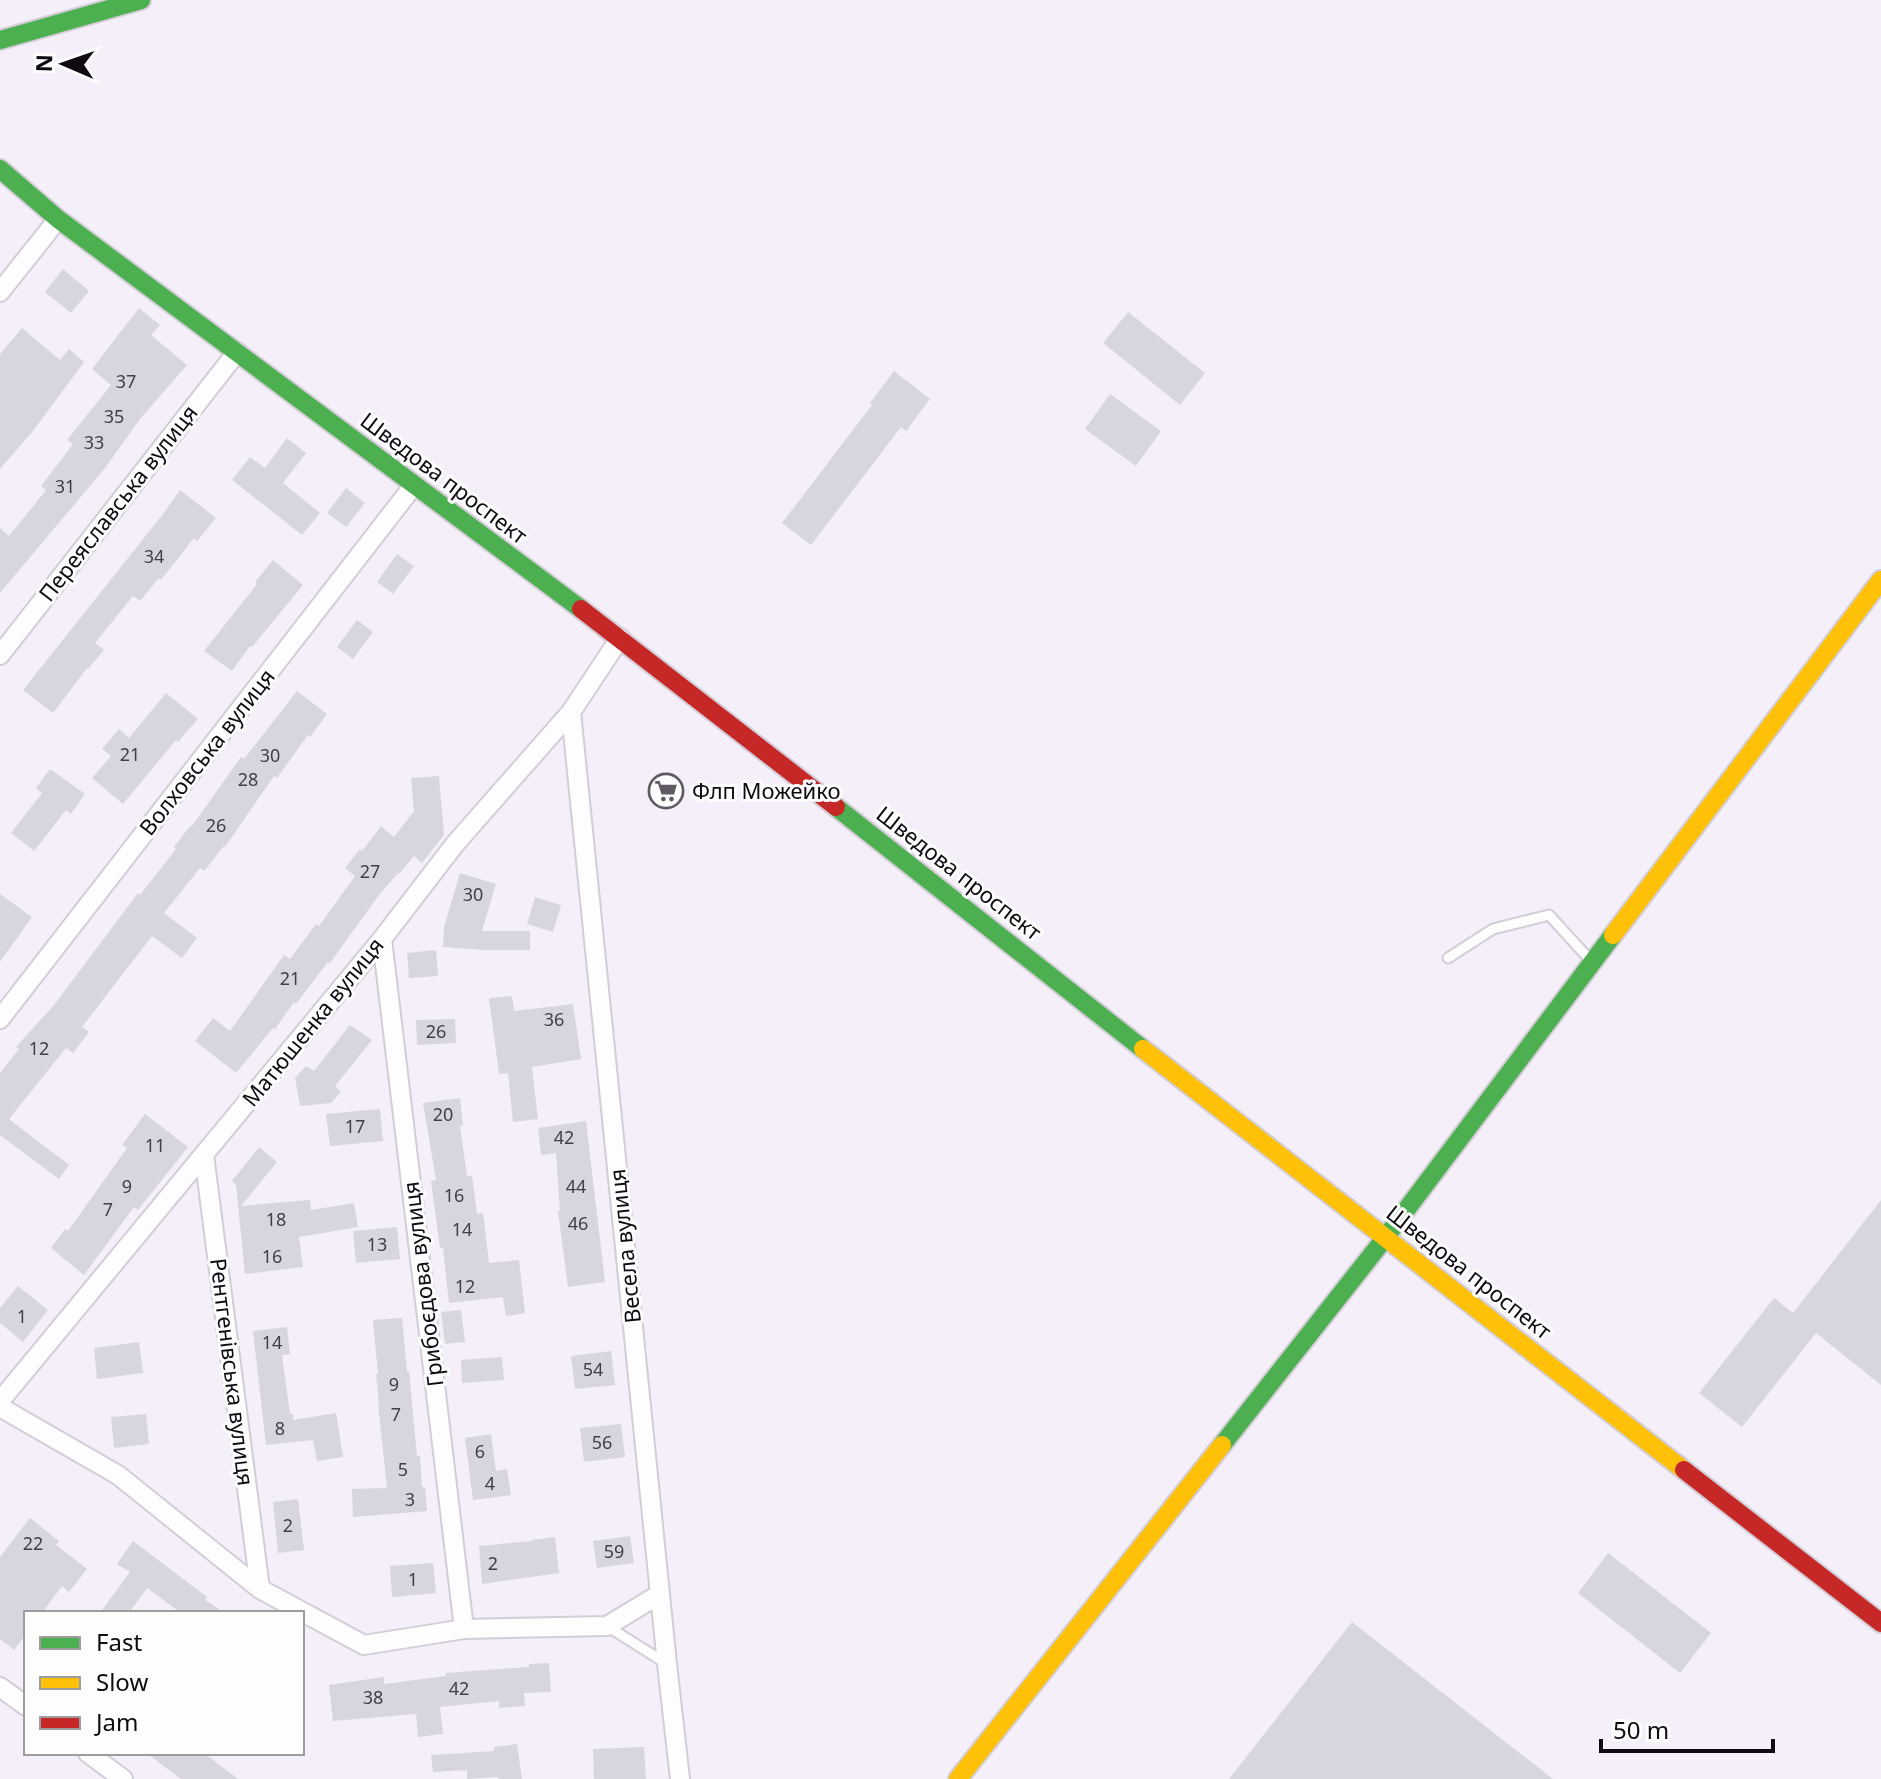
<svg xmlns="http://www.w3.org/2000/svg" width="1881" height="1779" font-family="'Noto Sans',sans-serif">
<style>
.building{fill:#d7d6df}
.lines{fill:none;stroke-linecap:round;stroke-linejoin:round}
.lane-casing{stroke:#d2cdd6;stroke-width:13}
.street-casing{stroke:#d2cdd6;stroke-width:22}
.fast-casing{stroke:#d2cdd6;stroke-width:22}
.slow-casing{stroke:#d2cdd6;stroke-width:22}
.jam-casing{stroke:#d2cdd6;stroke-width:22}
.lane{stroke:#fdfdfe;stroke-width:9}
.street{stroke:#fdfdfe;stroke-width:18}
.fast{stroke:#4caf50;stroke-width:18}
.slow{stroke:#ffc107;stroke-width:18}
.jam{stroke:#c62828;stroke-width:18}
.labels{text-anchor:middle;stroke-width:6;stroke-linejoin:round;paint-order:stroke}
.number-label{font-size:18px;fill:#423d46}
.street-label{font-size:22px;fill:#100a13;stroke:#fdfdfd}
.poi-label{font-size:22px;fill:#100a13;stroke:#fdfdfd;text-anchor:start}
</style>
<rect width="100%" height="100%" fill="#f4eff8"/>
<path class="building" d="M63 269 89 291 71 313 45 292Z
M139 308 160 325 151 335 187 365 140 419 105 468 0 593V528L9 536 46 490 41 486 73 444 67 440 111 385 92 369Z
M1128 312 1205 373 1180 405 1103 343Z
M22 328 60 360 69 349 84 362 33 431 0 469V354Z
M894 371 930 399 906 431 901 427 811 545 782 523 872 405 870 403Z
M1110 394 1161 431 1136 466 1085 429Z
M287 438 306 453 283 483 320 513 302 535 232 480 250 457 265 468Z
M346 488 365 503 346 527 327 513Z
M180 490 216 518 197 541 194 538 161 580 159 578 140 601 133 596 95 643 104 650 88 669 87 668 53 713 23 690 163 514Z
M397 554 414 566 393 594 377 582Z
M273 560 303 585 252 647 250 646 232 671 204 651 257 584 255 582Z
M357 620 373 632 353 659 337 647Z
M297 691 327 714 310 737 308 735 277 778 274 776 225 847 224 846 204 871 200 868 164 913 197 938 182 958 152 936 82 1027 89 1032 73 1053 66 1048 9 1119 69 1165 59 1179 0 1135V1073L19 1049 16 1047 54 1005 138 893 140 895 176 849 174 847 190 826H192L241 757 244 759Z
M166 693 198 719 178 742 176 740 123 804 92 778 111 756 102 749 119 729 129 738Z
M50 769 85 794 71 814 66 810 34 851 11 833 42 793 36 788Z
M439 776 444 835 422 863 414 856 399 874 398 873 379 895 330 963 328 962 296 1004 294 1002 275 1029 273 1028 236 1073 195 1041 213 1018 230 1031 284 955 290 959 316 924 319 926 355 876 345 868 360 849 362 851 381 826 394 837 414 811 411 778Z
M460 873 496 884 482 931H530V950H483L443 947 444 927Z
M0 894 32 917 0 962Z
M535 897 561 905 553 932 527 924Z
M436 950 438 976 409 978 407 953Z
M512 996 514 1011 573 1004 581 1059 532 1067 538 1119 513 1122 508 1073 499 1074 489 998Z
M455 1019 456 1043 417 1045 416 1020Z
M350 1025 372 1040 335 1086 341 1092 331 1103 300 1106 295 1078 306 1066 314 1071Z
M460 1098 463 1126H460L467 1176H472L477 1214 483 1213 489 1263 519 1260 525 1313 506 1316 503 1297 449 1303 443 1247 440 1248 431 1181 436 1180 423 1103Z
M380 1109 383 1141 330 1146 326 1114Z
M145 1114 188 1147 138 1210 134 1207 84 1275 51 1248 65 1229 68 1231 127 1148 122 1145Z
M586 1121 605 1282 568 1287 558 1211H560L556 1153 541 1155 538 1128Z
M259 1147 277 1162 241 1206 310 1200 311 1210 354 1203 358 1227 299 1237 303 1267 245 1274 236 1185 232 1181Z
M1881 1200V1385L1816 1333 1742 1427 1699 1393 1774 1298 1793 1313Z
M397 1227 400 1259 356 1263 353 1231Z
M18 1286 48 1310 23 1342 0 1323V1308Z
M461 1310 465 1342 445 1344 441 1312Z
M402 1318 407 1371H409L417 1456H420L422 1487H425L427 1511 353 1517 352 1489 387 1488 378 1404H379L376 1374H378L373 1320Z
M287 1327 290 1354 282 1355 290 1414H293V1420L336 1413 343 1457 317 1461 313 1440 266 1445 253 1331Z
M139 1342 143 1373 97 1379 94 1348Z
M611 1351 615 1385 575 1389 571 1356Z
M502 1357 504 1380 462 1383 461 1360Z
M146 1414 149 1444 114 1448 111 1417Z
M621 1424 625 1457 584 1462 580 1428Z
M491 1434 496 1471 507 1469 511 1495 473 1500 465 1438Z
M298 1499 304 1550 278 1553 273 1502Z
M30 1518 59 1541 56 1545 87 1569 69 1592 62 1586 42 1613H26V1634L14 1650 0 1639V1557Z
M630 1536 634 1563 597 1568 593 1541Z
M555 1537 559 1573 482 1584 479 1546 532 1541V1540Z
M133 1541 207 1597 205 1600 225 1613H181L147 1588 129 1613H100L130 1572 117 1564Z
M1608 1553 1711 1633 1680 1673 1578 1593Z
M433 1563 436 1593 392 1597 390 1566Z
M1352 1622 1553 1779H1229Z
M549 1663 551 1692 524 1693 525 1706 499 1708V1701L440 1707 443 1734 418 1737 416 1714 333 1721 329 1685 384 1677V1684L446 1676V1673L529 1667V1664Z
M517 1744 522 1779H498V1777L467 1779V1770L433 1772 431 1755 494 1751V1747Z
M644 1747 646 1779H594L593 1749Z
M146 1753H204L238 1779H181Z"/>
<g class="lines">
<g class="lane-casing">
<path id="lane" d="M1448 958 1493 929 1549 915 1591 961
M607 1626 667 1664"/>
</g>
<g class="street-casing">
<path id="street" d="M0 292 58 219
M0 655 237 352
M571 712 667 1664 680 1779
M382 939 464 1629
M0 1019 414 485
M204 1155 260 1589
M0 1401 382 939 455 844 571 712 620 638
M0 1407 118 1475 260 1589 364 1645 464 1629 607 1626 660 1594
M0 1687 26 1706
M88 1753 123 1779"/>
</g>
<g class="fast-casing">
<path id="fast" d="M0 40 141 0
M0 169 58 219 581 609
M836 807 1143 1049
M1222 1445 1385 1238 1613 935"/>
</g>
<g class="slow-casing">
<path id="slow" d="M1613 935 1881 580
M1143 1049 1684 1470
M958 1779 1222 1445"/>
</g>
<g class="jam-casing">
<path id="jam" d="M581 609 836 807
M1684 1470 1881 1623"/>
</g>
<use href="#lane" class="lane"/>
<use href="#street" class="street"/>
<use href="#fast" class="fast"/>
<use href="#slow" class="slow"/>
<use href="#jam" class="jam"/>
</g>
<defs>
<g id="supermarket-ring" transform="scale(1.8)"><circle r="9.5" fill="#fdfdfd" stroke="#605a63" stroke-width="1.5"/><path d="M-6-5.5h2.5l.6 2H6L4.5 2H-2.5L-4.4-4H-6ZM-1.5 3.2a1.3 1.3 0 1 0 .1 0ZM3 3.2a1.3 1.3 0 1 0 .1 0Z" fill="#605a63"/></g>
</defs>
<g fill-rule="evenodd">
<use href="#supermarket-ring" x="666" y="791"/>
</g>
<g class="labels">
<g class="number-label">
<text x="126" y="388">37</text>
<text x="114" y="423">35</text>
<text x="94" y="449">33</text>
<text x="65" y="493">31</text>
<text x="154" y="563">34</text>
<text x="130" y="761">21</text>
<text x="270" y="762">30</text>
<text x="248" y="786">28</text>
<text x="216" y="832">26</text>
<text x="370" y="878">27</text>
<text x="473" y="901">30</text>
<text x="290" y="985">21</text>
<text x="554" y="1026">36</text>
<text x="436" y="1038">26</text>
<text x="39" y="1055">12</text>
<text x="443" y="1121">20</text>
<text x="355" y="1133">17</text>
<text x="564" y="1144">42</text>
<text x="155" y="1152">11</text>
<text x="127" y="1193">9</text>
<text x="576" y="1193">44</text>
<text x="454" y="1202">16</text>
<text x="108" y="1216">7</text>
<text x="276" y="1226">18</text>
<text x="578" y="1230">46</text>
<text x="462" y="1236">14</text>
<text x="377" y="1251">13</text>
<text x="272" y="1263">16</text>
<text x="465" y="1293">12</text>
<text x="22" y="1323">1</text>
<text x="272" y="1349">14</text>
<text x="593" y="1376">54</text>
<text x="394" y="1391">9</text>
<text x="396" y="1421">7</text>
<text x="280" y="1435">8</text>
<text x="602" y="1449">56</text>
<text x="480" y="1458">6</text>
<text x="403" y="1476">5</text>
<text x="490" y="1490">4</text>
<text x="410" y="1506">3</text>
<text x="288" y="1532">2</text>
<text x="33" y="1550">22</text>
<text x="614" y="1558">59</text>
<text x="493" y="1570">2</text>
<text x="413" y="1586">1</text>
<text x="459" y="1695">42</text>
<text x="373" y="1704">38</text>
</g>
<g class="street-label">
<text transform="translate(444 478) rotate(37)" y="8">Шведова проспект</text>
<text transform="translate(118 503) rotate(-52)" y="8">Переяславська вулиця</text>
<text transform="translate(207 752) rotate(-52)" y="8">Волховська вулиця</text>
<text transform="translate(959 873) rotate(38)" y="8">Шведова проспект</text>
<text transform="translate(313 1022) rotate(-51)" y="8">Матюшенка вулиця</text>
<text transform="translate(625 1246) rotate(-96)" y="8">Весела вулиця</text>
<text transform="translate(1469 1272) rotate(38)" y="8">Шведова проспект</text>
<text transform="translate(423 1284) rotate(-97)" y="8">Грибоєдова вулиця</text>
<text transform="translate(232 1372) rotate(83)" y="8">Рентгенівська вулиця</text>
</g>
<g class="poi-label">
<text x="692" y="799">Флп Можейко</text>
</g>
</g>
<rect x="24" y="1611" width="280" height="144" fill="#fdfdfd" stroke="#9e9c9f" stroke-width="2"/>
<rect x="40" y="1637" width="40" height="12" fill="#4caf50" stroke="#9e9c9f" stroke-width="2"/>
<text x="96" y="1651" font-size="24" fill="#100a13">Fast</text>
<rect x="40" y="1677" width="40" height="12" fill="#ffc107" stroke="#9e9c9f" stroke-width="2"/>
<text x="96" y="1691" font-size="24" fill="#100a13">Slow</text>
<rect x="40" y="1717" width="40" height="12" fill="#c62828" stroke="#9e9c9f" stroke-width="2"/>
<text x="96" y="1731" font-size="24" fill="#100a13">Jam</text>
<g transform="translate(64 64) rotate(272)" stroke="#fdfdfd" stroke-width="6" paint-order="stroke">
<path d="M0-6L14 30L0 20L-14 30Z" fill="#100a13"/>
<text y="-12" font-size="22" font-weight="bold" text-anchor="middle" fill="#100a13">N</text>
</g>
<path d="M1601 1739v12h172v-12" fill="none" stroke="#100a13" stroke-width="4"/>
<text x="1613" y="1739" font-size="24" fill="#100a13" stroke="#fdfdfd" stroke-width="6" paint-order="stroke">50 m</text>
</svg>
